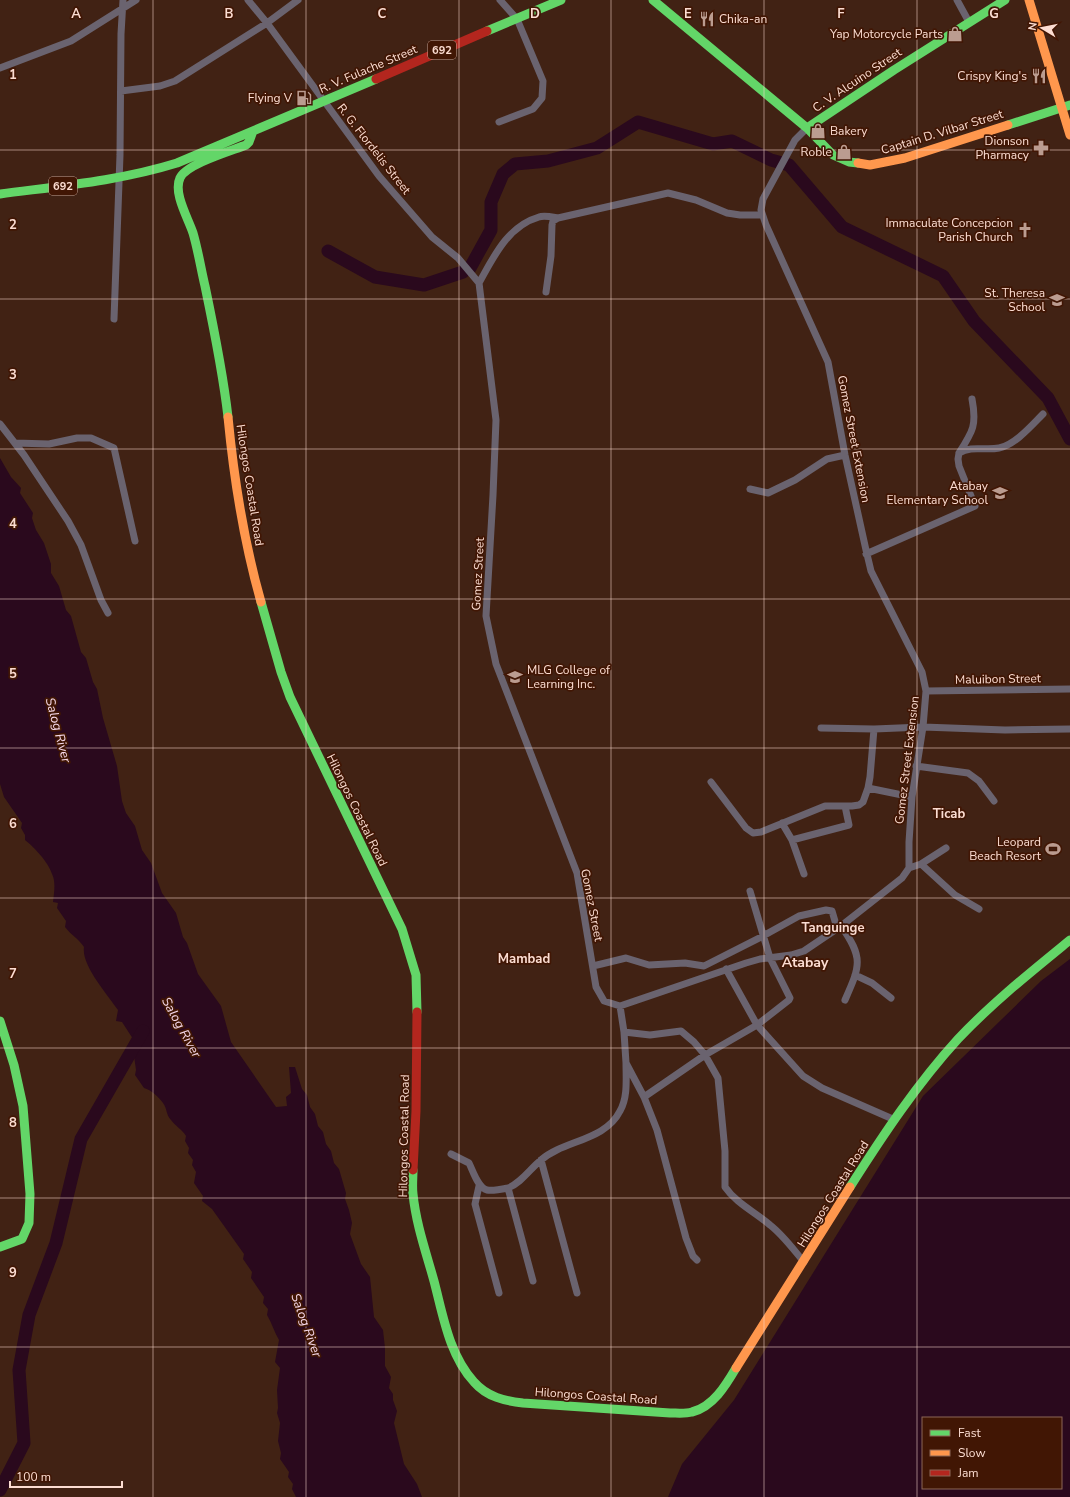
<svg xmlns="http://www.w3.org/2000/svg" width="1070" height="1497" font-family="'Nunito Sans',sans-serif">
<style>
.water{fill:#2a091d;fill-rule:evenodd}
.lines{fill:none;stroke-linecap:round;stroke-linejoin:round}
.river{stroke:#2a091d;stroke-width:13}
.street{stroke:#6a636f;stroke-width:7}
.fast{stroke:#63d668;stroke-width:9}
.slow{stroke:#ff974d;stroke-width:9}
.jam{stroke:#b3261e;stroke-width:9}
.grid{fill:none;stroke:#fcddd2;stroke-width:1;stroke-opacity:0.55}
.labels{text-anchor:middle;stroke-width:3.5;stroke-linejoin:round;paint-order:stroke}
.shield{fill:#411604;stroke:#c4a194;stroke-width:1}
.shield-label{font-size:11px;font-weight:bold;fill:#fcddd2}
.poi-label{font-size:12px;fill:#fcddd2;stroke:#411604;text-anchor:end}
.street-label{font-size:12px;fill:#fcddd2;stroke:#411604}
.water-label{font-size:13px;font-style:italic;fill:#f6d9eb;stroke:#411604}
.neighbourhood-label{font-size:13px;font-weight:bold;fill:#fcddd2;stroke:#411604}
.quarter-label{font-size:14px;font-weight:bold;fill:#fcddd2;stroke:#411604}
.grid-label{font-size:13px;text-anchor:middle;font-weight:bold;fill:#fcddd2;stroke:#411604;stroke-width:3.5;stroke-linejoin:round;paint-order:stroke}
</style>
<rect width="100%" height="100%" fill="#412214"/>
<path class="water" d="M0 458 11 477 21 488 20 493 33 513 32 518 36 530 44 543 51 564V573L59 586 66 610 71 616 81 652 86 658 93 682 97 689 103 718 117 766 122 801 126 813 135 826 142 850 151 863 162 893 176 913 183 937 187 943 198 974 221 1006 231 1042 276 1107 287 1106 286 1097 291 1093 289 1067H295L302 1089 307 1095 310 1107 315 1114 318 1126 323 1132 326 1144 331 1151 334 1163 339 1169 346 1193 345 1199 349 1210 352 1223 350 1234 361 1264 370 1277 374 1317 383 1330 385 1348V1366L391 1377 389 1388 393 1394V1400L397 1411 394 1423 404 1464 417 1484 422 1497H296L292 1489 293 1484 288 1477 289 1472 280 1459 281 1453 278 1441 280 1423 277 1413 278 1408 277 1390 280 1368 275 1362 279 1340C274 1332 272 1323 267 1315L268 1309 263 1303 264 1297 251 1278 252 1272 243 1259 244 1254 212 1209 202 1201 203 1196 194 1183 196 1172 192 1165 193 1160 188 1153 189 1148 185 1141 186 1136C182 1129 175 1126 171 1120 166 1115 167 1108 163 1103 159 1097 151 1090 144 1088L135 1075 136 1070 134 1056 135 1042 122 1022 116 1021 118 1010C108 995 81 965 84 947 79 939 71 935 65 927L66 921 57 908 58 903 53 902C54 893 56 882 52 874 49 863 34 847 25 840V835L21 828 22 823 4 797 0 784Z
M1070 959V1497H668L682 1464 734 1400 923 1096 1041 981ZM923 1418H1061V1488H923Z"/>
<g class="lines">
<path class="river" d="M328 251 375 277 424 285 463 272
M470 268 491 230V202L503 174 515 164 548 161 597 148 638 122 713 144 732 141 771 160 789 165 842 227 943 276 974 321 1048 398 1070 439
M0 1490 24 1443 19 1370 29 1315 56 1243 81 1139 143 1031"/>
<path class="street" d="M248 0 267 23 379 176 432 237 458 258 479 283
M957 0 969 22
M0 68 71 41 136 0
M121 91 160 86 175 81 267 23 298 0
M499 122 533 109 542 98 543 81 517 19 500 0
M479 283 496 420 493 495 486 616 496 664 577 873 596 987 604 1001 620 1006
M479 283C494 256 508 226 539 217 544 215 552 217 558 218
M546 292 551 256 552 225 553 221 558 218 668 193 696 200 727 213 740 215H762
M114 319 120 155 121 34 123 0
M0 424 24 455 68 521 81 545 101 600 108 613
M15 443 49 444 77 438H91L114 448 135 541
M959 453C973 431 977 425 972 399
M750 489 768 493 795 480 827 459 845 455
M866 554 975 506 959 466 958 459 959 453C972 445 985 451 999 448 1015 445 1032 425 1043 414
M926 691 1070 689
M821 728 874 729 923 727 1005 730 1070 729
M916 766 968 773 979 781 994 801
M711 782 746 828 753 833 761 832 825 806H852L859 805 863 802 868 788 870 777 874 729
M868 788 912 797
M782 823 792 840 849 825 845 806
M792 840 804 874
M921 864 946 848
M909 868 921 864 955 895 979 909
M750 891 770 958 790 998 789 1000 757 1025 803 1076 822 1088 895 1120
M841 926C864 958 860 966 845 1000
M593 966 626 958 649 965 685 963 704 966 763 936 799 916 826 910 832 911 837 928
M855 975 872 983 891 998
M620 1006 746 963 760 959 791 955 804 951 841 926 902 878 909 868V842L912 797 923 727 926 691 922 672 871 571 866 550 845 455 828 362 766 225 761 210 763 199 795 140 807 128
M620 1006 624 1032 626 1063 644 1097 657 1130 686 1238 693 1256 697 1260
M624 1032 650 1035 681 1031 694 1042 705 1055 718 1078 725 1151V1187C736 1203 755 1212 770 1225 783 1235 793 1249 804 1262
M644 1097 705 1055 757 1025 726 969
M451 1154 469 1163C473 1171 478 1188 487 1190 491 1191 503 1189 508 1188 521 1183 530 1169 541 1160 564 1140 605 1141 620 1111 628 1097 626 1079 626 1063
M541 1160 577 1293
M479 1186 475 1204 499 1293
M508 1188 533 1281"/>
<path class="fast" d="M653 0 807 128 833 155 849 162 858 163
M487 31 561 0
M1008 125 1070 105
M807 128 894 70 1005 0
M0 194C60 186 119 181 177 163L376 79
M228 417C223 373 214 329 205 286 201 269 198 250 193 233 188 218 173 193 180 178 186 164 231 151 246 145L249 142 253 131
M261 602 281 672 290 697 402 929 416 975 417 1012
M0 1021 14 1065 23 1106 30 1194 29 1223 22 1239 0 1247
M413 1170C413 1178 412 1186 413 1194 416 1224 426 1252 434 1281 443 1315 449 1355 474 1382 487 1397 505 1401 523 1403L670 1413C677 1413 685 1414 692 1412 713 1407 726 1385 736 1368
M850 1187C883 1135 917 1084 958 1039 992 1003 1032 971 1070 940"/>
<path class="slow" d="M1029 0 1070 135
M858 163 870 165 905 158 1008 125
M228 417C234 480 244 542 261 602
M736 1368 850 1187"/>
<path class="jam" d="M376 79 487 31
M413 1170 416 1111 417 1012"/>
</g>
<path class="grid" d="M153 0V1497M306 0V1497M459 0V1497M611 0V1497M764 0V1497M917 0V1497M0 150H1070M0 299H1070M0 449H1070M0 599H1070M0 748H1070M0 898H1070M0 1048H1070M0 1198H1070M0 1347H1070"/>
<defs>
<g id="restaurant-bare" transform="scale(1.2)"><path d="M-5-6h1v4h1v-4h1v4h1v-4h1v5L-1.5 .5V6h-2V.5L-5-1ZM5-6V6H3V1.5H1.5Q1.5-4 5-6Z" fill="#bb9c90" stroke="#411604" stroke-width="2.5" paint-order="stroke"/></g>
<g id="shop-bare" transform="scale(1.2)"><path d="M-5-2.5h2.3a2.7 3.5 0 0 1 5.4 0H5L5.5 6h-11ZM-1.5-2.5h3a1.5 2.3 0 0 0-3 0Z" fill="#bb9c90" stroke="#411604" stroke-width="2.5" paint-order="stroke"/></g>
<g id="fuel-bare" transform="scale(1.2)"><path d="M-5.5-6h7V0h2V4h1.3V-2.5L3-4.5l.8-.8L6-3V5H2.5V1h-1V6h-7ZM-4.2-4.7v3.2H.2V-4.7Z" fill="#bb9c90" stroke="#411604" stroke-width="2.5" paint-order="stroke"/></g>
<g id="pharmacy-bare" transform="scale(1.2)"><path d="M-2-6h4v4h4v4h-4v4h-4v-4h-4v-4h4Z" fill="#bb9c90" stroke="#411604" stroke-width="2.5" paint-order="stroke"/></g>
<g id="church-bare" transform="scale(1.2)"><path d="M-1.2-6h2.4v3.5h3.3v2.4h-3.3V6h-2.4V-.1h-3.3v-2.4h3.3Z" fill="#bb9c90" stroke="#411604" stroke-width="2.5" paint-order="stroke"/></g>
<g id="school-bare" transform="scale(1.2)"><path d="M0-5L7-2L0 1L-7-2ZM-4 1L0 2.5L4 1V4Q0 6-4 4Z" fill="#bb9c90" stroke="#411604" stroke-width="2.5" paint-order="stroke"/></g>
<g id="university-bare" transform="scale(1.2)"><path d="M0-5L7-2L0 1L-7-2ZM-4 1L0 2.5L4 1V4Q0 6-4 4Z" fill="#bb9c90" stroke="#411604" stroke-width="2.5" paint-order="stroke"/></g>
<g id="stadium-bare" transform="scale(1.2)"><path d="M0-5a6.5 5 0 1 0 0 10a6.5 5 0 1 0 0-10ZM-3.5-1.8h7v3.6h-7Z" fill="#bb9c90" stroke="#411604" stroke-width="2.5" paint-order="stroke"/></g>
</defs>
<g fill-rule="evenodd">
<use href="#restaurant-bare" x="707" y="19"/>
<use href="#shop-bare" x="955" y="34"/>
<use href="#restaurant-bare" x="1039" y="76"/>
<use href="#fuel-bare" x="304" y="98"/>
<use href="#shop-bare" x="818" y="131"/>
<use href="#pharmacy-bare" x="1041" y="148"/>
<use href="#shop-bare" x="844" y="152"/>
<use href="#church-bare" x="1025" y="230"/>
<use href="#school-bare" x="1057" y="300"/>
<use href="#school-bare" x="1000" y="493"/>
<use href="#university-bare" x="515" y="677"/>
<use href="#stadium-bare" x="1053" y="849"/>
</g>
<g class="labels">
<g class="shield">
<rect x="428" y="41" width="28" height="18" rx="3"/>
<rect x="49" y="177" width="28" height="18" rx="3"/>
</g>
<g class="shield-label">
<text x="442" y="54">692</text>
<text x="63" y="190">692</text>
</g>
<g class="poi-label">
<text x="719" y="23" text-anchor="start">Chika-an</text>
<text x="943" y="38">Yap Motorcycle Parts</text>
<text x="1027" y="80">Crispy King's</text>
<text x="292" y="102">Flying V</text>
<text x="830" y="135" text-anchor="start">Bakery</text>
<text x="1029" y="145">Dionson<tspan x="1029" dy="14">Pharmacy</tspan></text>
<text x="832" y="156">Roble</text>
<text x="1013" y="227">Immaculate Concepcion<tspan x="1013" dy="14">Parish Church</tspan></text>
<text x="1045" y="297">St. Theresa<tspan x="1045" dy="14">School</tspan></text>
<text x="988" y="490">Atabay<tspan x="988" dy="14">Elementary School</tspan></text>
<text x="527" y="674" text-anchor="start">MLG College of<tspan x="527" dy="14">Learning Inc.</tspan></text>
<text x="1041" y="846">Leopard<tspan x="1041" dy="14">Beach Resort</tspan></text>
</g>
<g class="street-label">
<text transform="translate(368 69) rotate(-23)" y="4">R. V. Fulache Street</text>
<text transform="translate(857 80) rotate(-34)" y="4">C. V. Alcuino Street</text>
<text transform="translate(942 132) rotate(-17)" y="4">Captain D. Vilbar Street</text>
<text transform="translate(374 149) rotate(52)" y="4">R. G. Flordelis Street</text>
<text transform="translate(854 439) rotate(79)" y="4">Gomez Street Extension</text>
<text transform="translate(250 485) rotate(81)" y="4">Hilongos Coastal Road</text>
<text transform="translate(478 574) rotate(-87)" y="4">Gomez Street</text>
<text transform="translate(998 679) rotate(-1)" y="4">Maluibon Street</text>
<text transform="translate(907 760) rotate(-83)" y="4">Gomez Street Extension</text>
<text transform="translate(357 810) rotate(64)" y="4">Hilongos Coastal Road</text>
<text transform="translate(592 905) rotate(79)" y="4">Gomez Street</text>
<text transform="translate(404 1136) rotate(-89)" y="4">Hilongos Coastal Road</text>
<text transform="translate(833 1194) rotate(-58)" y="4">Hilongos Coastal Road</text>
<text transform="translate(596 1396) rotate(4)" y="4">Hilongos Coastal Road</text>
</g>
<g class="water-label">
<text transform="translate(59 730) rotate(75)" y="5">Salog River</text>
<text transform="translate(182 1027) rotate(61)" y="5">Salog River</text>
<text transform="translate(307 1325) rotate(70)" y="5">Salog River</text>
</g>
<g class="neighbourhood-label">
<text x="949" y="818">Ticab</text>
<text x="833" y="932">Tanguinge</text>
<text x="524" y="963">Mambad</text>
</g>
<g class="quarter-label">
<text x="805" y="967">Atabay</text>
</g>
</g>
<g class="grid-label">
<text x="76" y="18">A</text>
<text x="229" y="18">B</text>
<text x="382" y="18">C</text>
<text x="535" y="18">D</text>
<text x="688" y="18">E</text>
<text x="841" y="18">F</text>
<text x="994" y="18">G</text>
<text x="13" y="79">1</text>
<text x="13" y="229">2</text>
<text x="13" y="379">3</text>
<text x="13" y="528">4</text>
<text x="13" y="678">5</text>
<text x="13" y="828">6</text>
<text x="13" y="978">7</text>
<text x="13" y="1127">8</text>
<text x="13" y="1277">9</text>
</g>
<rect x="922" y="1417" width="140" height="72" fill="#411604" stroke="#8c6656"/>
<rect x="930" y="1430" width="20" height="6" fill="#63d668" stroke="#8c6656"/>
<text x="958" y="1437" font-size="12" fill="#fcddd2">Fast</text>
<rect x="930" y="1450" width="20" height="6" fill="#ff974d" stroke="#8c6656"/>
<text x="958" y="1457" font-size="12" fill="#fcddd2">Slow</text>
<rect x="930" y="1470" width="20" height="6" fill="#b3261e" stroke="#8c6656"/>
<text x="958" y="1477" font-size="12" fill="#fcddd2">Jam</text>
<g transform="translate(1042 28) rotate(280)" stroke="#411604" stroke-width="3" paint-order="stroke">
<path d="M0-3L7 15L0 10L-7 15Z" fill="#fcddd2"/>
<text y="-6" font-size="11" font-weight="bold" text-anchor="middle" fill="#fcddd2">N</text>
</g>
<path d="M10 1481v6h112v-6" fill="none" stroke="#fcddd2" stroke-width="2"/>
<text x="16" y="1481" font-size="12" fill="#fcddd2" stroke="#411604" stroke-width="3" paint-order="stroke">100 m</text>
</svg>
